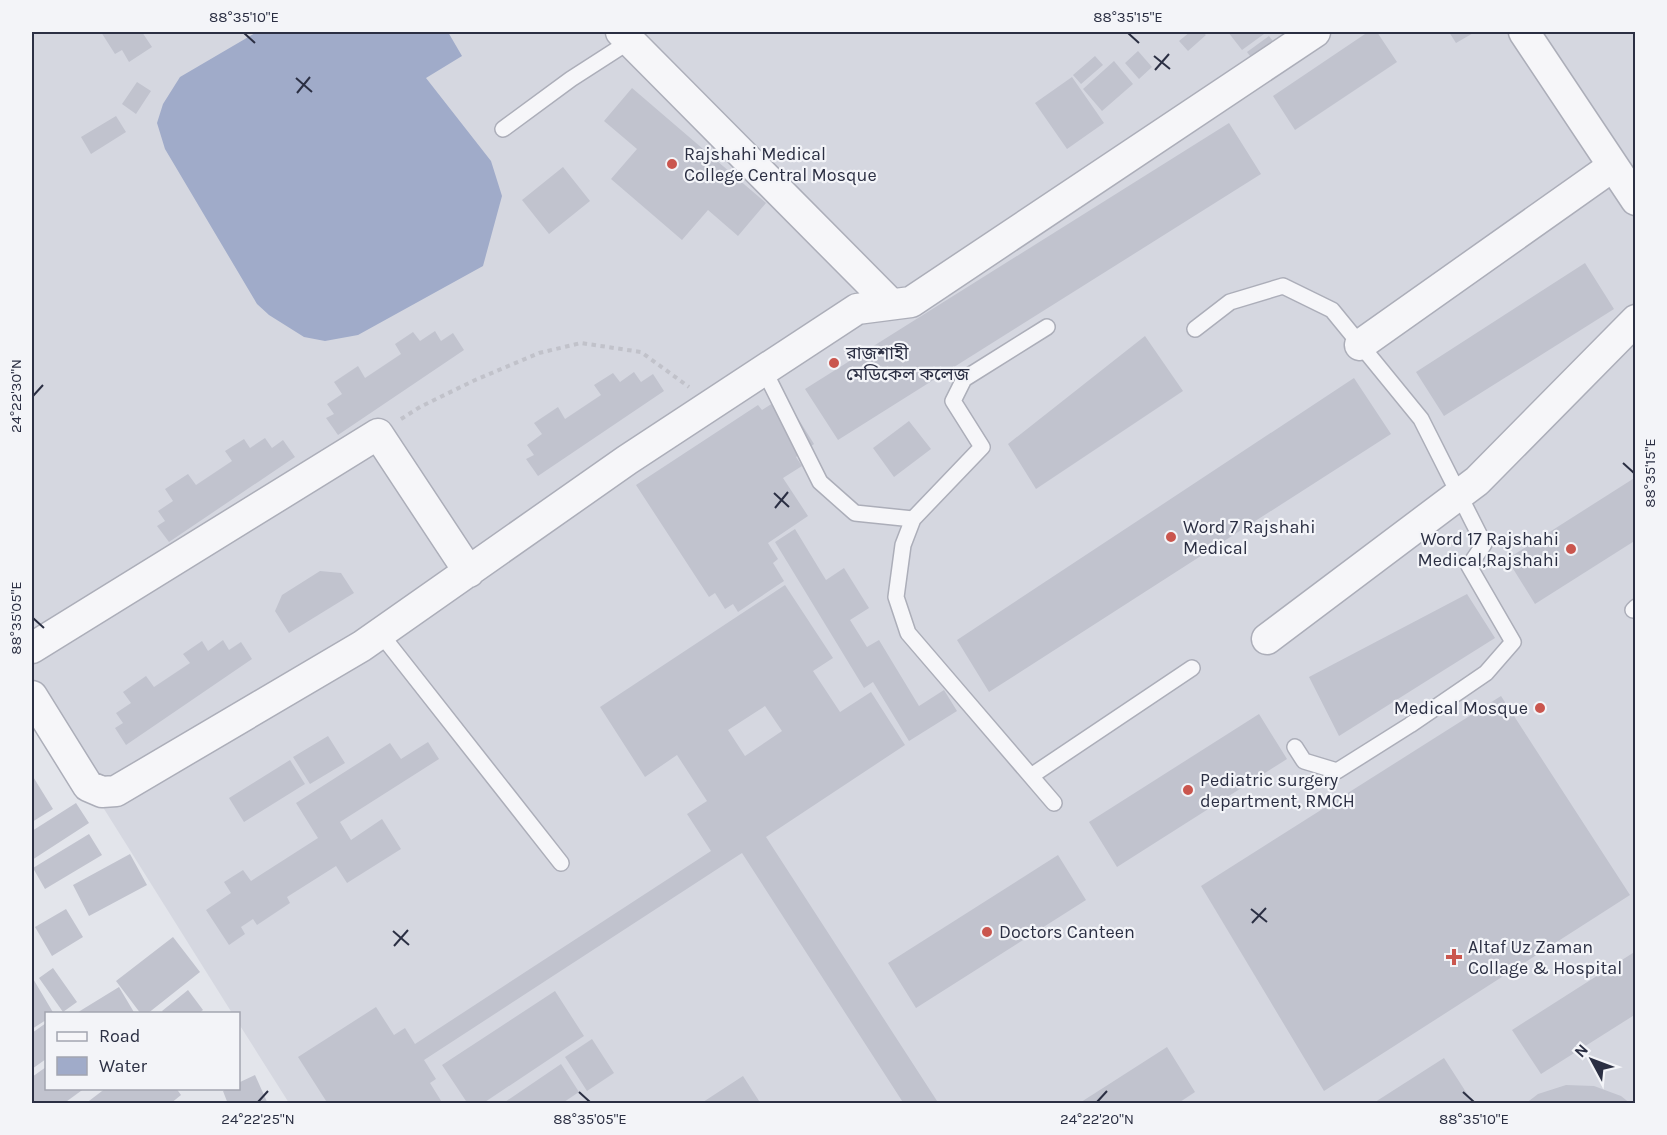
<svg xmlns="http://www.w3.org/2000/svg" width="1667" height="1135" font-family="Karla,'Noto Sans Bengali',sans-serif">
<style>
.built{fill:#d5d7e0}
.water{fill:#a0abc9}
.building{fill:#c1c3ce;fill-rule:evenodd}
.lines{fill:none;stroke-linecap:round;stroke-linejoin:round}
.lane-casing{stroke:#acaeb9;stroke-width:18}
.street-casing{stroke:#acaeb9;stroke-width:33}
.path{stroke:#c1c2ca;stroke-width:4;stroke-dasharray:4.5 4.5;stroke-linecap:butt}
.lane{stroke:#f6f6f9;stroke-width:15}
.street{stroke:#f6f6f9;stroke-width:30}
.ticks{fill:none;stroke:#2b2f43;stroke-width:2}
.poi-dot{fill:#ca564e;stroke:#f3f4f8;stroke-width:2}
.labels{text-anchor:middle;stroke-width:4.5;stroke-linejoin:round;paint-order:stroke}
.poi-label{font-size:18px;fill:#2b2f43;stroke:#f3f4f8;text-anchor:start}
.neatline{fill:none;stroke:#2b2f43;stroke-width:2}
.ticks-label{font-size:15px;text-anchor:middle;fill:#2b2f43}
</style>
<rect width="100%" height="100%" fill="#e3e5eb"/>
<path class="built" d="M32 32H1635V1103H289L239 1024 238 1014 232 1013 32 694Z"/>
<path class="water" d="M257 32H448L462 56 426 78 491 161 502 196 483 266 358 335 325 341 304 337 269 315 257 304 165 149 157 123 163 104 180 77Z"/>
<path class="building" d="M101 32H142L152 47 129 62 122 50 115 54Z
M1190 32H1202L1206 35 1188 51 1179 41Z
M1228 32H1263L1264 34 1242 50Z
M1368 32H1377L1397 62 1295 130 1273 96Z
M1449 32H1475L1456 43Z
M1269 36 1275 44 1253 60 1247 52Z
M1138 51 1152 67 1139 79 1125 63Z
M1095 56 1103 65 1081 84 1073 75Z
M1114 61 1133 84 1102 111 1083 89Z
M1072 77 1104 123 1067 149 1035 103Z
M137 82 151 91 136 114 122 104Z
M632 88 766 203 738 236 708 210 682 240 611 179 637 149 604 121Z
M116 116 126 132 91 154 81 137Z
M1229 123 1261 174 838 440 805 389Z
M563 167 590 201 549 234 522 200Z
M1585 263 1614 309 1444 416 1416 372Z
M435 331 441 341 453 333 464 350 338 435 326 418 334 414 327 404 342 394 334 382 358 366 365 378 401 354 395 344 413 332 420 341Z
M1145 336 1183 391 1036 489 1008 444Z
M634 372 641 382 653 374 664 391 538 476 526 459 534 455 527 445 542 434 534 423 558 407 565 419 601 395 594 385 613 373 620 382Z
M1354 378 1391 434 989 692 957 640Z
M784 396 814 444 796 457 802 466 783 478 808 516 768 543 778 559 773 563 784 581 738 612 733 604 725 609 715 593 709 597 636 485 758 405 762 410Z
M909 421 931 449 894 477 873 448Z
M265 438 272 448 283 440 295 457 169 542 157 526 165 521 158 511 173 501 165 489 188 474 196 485 232 461 225 451 244 439 250 448Z
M1636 477V540L1535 604 1507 559Z
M795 529 826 580 844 568 869 608 850 620 867 647 879 640 919 706 944 690 957 711 909 741 873 682 864 688 775 542Z
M320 571 341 573 354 593 289 633 275 611 282 595Z
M785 585 833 658 813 671 840 712 871 692 905 745 766 837 939 1104H904L742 853 424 1060 436 1079 430 1083 443 1104H328L298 1057 376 1007 394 1035 405 1028 415 1044 711 851 687 814 707 801 677 755 645 777 600 707ZM765 706 782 731 745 756 728 730Z
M1467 594 1495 638 1339 736 1309 677Z
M223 640 229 650 241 642 252 659 126 745 115 728 123 723 116 713 131 703 123 692 146 676 154 687 190 663 183 654 202 641 208 651Z
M1501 696 1630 895 1324 1091 1201 886Z
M1259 714 1287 759 1117 867 1089 822Z
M328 736 345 763 310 784 293 757Z
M428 742 439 759 340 822 351 840 382 819 401 849 347 883 336 866 287 897 290 903 257 925 253 919 241 927 245 934 229 945 206 910 231 893 224 882 243 870 251 881 318 838 296 803 390 743 401 759Z
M290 760 305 784 244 822 229 798Z
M32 775 53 809 32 822Z
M76 803 89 823 32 860V831Z
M89 834 102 855 45 889 33 868Z
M130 854 147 885 89 916 73 885Z
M1058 855 1086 900 916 1008 888 963Z
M66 909 83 937 52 956 35 927Z
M173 937 200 972 147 1014H141L116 981Z
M1636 951V1014L1541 1074 1512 1030Z
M53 968 77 1002 63 1012 39 978Z
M32 977 54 1014H46V1020L32 1029Z
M119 987 135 1014H75Z
M188 990 203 1010 198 1014H164L162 1011Z
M555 991 584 1036 482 1104H468L442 1065Z
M46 1023V1059L32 1069V1033Z
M592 1039 614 1073 587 1091 565 1057Z
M1167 1047 1195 1092 1177 1104H1078Z
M1444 1058 1473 1103 1372 1104Z
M561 1064 579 1092 561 1104H502Z
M46 1067V1088H85L63 1104H32V1077Z
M255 1075 268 1104H228L223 1091 228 1088H238V1083Z
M743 1076 761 1104H700Z
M1566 1085 1594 1086 1621 1096 1631 1104H1525L1538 1094Z
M106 1088H176L181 1095 170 1104H85Z"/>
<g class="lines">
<g class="lane-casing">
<path id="lane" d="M503 129 571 79 630 41
M1047 327 964 379 953 401 982 447 913 519 903 545 896 597 908 633 1054 803
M1195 329 1230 302 1283 286 1332 310 1421 419 1484 544 1469 566 1513 642 1486 673 1410 725 1337 771 1304 761 1295 747
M764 370 820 482 855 513 913 519
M1633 610 1636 607
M380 633 561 863
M1031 776 1192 668"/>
</g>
<g class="street-casing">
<path id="street" d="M621 32 891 304
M1524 32 1636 200
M1360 345 1613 166
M1267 639 1477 481 1636 320
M32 648 378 434 469 572
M32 696 88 786 102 792 116 791 362 646 627 460 857 309 911 302 1315 32"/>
</g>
<path class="path" d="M401 419 420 407 473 381 539 353 581 343 641 352 689 387"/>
<use href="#lane" class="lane"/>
<use href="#street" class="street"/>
</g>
<path class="ticks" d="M244 33 255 43M1128 33 1139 43M1154 56 1170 69M1155 70 1169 54M296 78 312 92M297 93 310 77M33 396 43 385M1623 463 1634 473M774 493 789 507M775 508 788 492M33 618 44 628M1251 909 1267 922M1252 923 1266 908M393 931 409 945M394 946 408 930M579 1092 590 1102M1463 1092 1474 1102M258 1102 268 1091M1097 1102 1107 1091"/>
<g class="poi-dot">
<circle cx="672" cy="164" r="6"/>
<circle cx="834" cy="363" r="6"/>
<circle cx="1171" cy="537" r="6"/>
<circle cx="1571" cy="549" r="6"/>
<circle cx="1540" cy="708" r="6"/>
<circle cx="1188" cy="790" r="6"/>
<circle cx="987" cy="932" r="6"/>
<path d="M1451 948h6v6h6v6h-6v6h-6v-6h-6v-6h6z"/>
</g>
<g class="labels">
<g class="poi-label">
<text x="684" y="160">Rajshahi Medical<tspan x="684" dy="21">College Central Mosque</tspan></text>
<text x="846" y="359">রাজশাহী<tspan x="846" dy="21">মেডিকেল কলেজ</tspan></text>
<text x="1183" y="533">Word 7 Rajshahi<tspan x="1183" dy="21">Medical</tspan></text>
<text x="1559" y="545" text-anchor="end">Word 17 Rajshahi<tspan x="1559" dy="21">Medical,Rajshahi</tspan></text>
<text x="1528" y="714" text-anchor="end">Medical Mosque</text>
<text x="1200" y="786">Pediatric surgery<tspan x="1200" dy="21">department, RMCH</tspan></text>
<text x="999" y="938">Doctors Canteen</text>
<text x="1468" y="953">Altaf Uz Zaman<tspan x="1468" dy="21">Collage &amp; Hospital</tspan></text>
</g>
</g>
<rect width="1667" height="1135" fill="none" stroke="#f3f4f8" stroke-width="66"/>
<rect x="45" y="1012" width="195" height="78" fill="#f3f4f8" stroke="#a3a5b0" stroke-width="1.5"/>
<rect x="57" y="1032" width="30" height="9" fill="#f6f6f9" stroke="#a3a5b0" stroke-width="1.5"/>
<text x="99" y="1042" font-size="18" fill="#2b2f43">Road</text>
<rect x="57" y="1057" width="30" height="18" fill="#a0abc9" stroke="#a3a5b0" stroke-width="1.5"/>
<text x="99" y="1072" font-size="18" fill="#2b2f43">Water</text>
<g transform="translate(1592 1060) rotate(311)" stroke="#f3f4f8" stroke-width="4.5" paint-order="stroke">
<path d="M0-4.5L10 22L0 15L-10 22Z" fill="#2b2f43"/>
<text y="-9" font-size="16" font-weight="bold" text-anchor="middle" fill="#2b2f43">N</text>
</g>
<rect x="33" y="33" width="1601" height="1069" class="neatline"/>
<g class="ticks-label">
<text x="244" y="22">88°35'10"E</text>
<text x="1128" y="22">88°35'15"E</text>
<text transform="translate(16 396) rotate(-90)" y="5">24°22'30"N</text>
<text transform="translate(1650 473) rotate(-90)" y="5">88°35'15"E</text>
<text transform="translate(16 618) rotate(-90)" y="5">88°35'05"E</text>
<text x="258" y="1124">24°22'25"N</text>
<text x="590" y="1124">88°35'05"E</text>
<text x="1097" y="1124">24°22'20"N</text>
<text x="1474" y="1124">88°35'10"E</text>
</g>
</svg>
